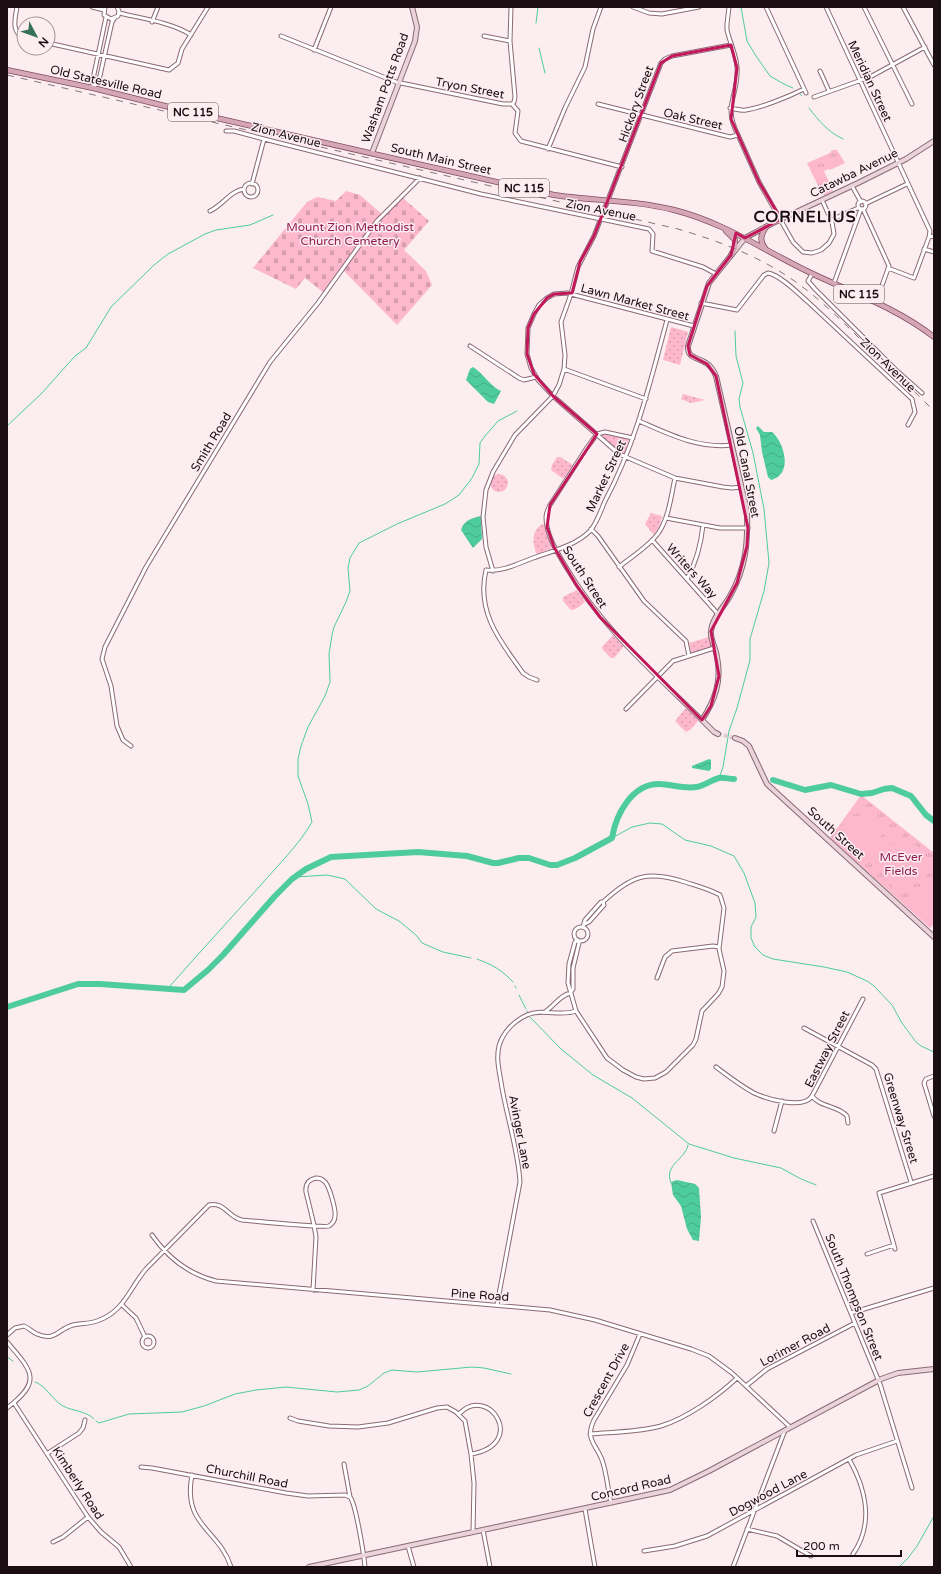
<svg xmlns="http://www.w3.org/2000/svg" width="941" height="1574" font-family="'Varela Round',sans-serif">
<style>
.grass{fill:url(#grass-dots)}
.cemetery{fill:url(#cemetery-stones)}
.park{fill:url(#park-tufts)}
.pitch{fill:#fdb8cd}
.water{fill:url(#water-waves)}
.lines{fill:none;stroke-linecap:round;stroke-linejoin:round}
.stream{stroke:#4fcba0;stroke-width:1}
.river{stroke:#4fcba0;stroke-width:6}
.secondary-tunnel{stroke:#daccd0;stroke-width:4;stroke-dasharray:4 2;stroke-linecap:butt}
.street-casing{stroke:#896a73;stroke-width:5}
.secondary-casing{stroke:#896a73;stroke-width:6}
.primary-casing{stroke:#814b5d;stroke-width:6}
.street{stroke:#fff;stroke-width:3}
.secondary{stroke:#ead3da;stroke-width:4}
.primary{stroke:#d5a7b6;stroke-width:4.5}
.rail{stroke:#837579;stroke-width:1;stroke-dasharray:7 7;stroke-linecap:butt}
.marked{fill:none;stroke:#c2185b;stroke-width:3;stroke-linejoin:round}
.labels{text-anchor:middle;stroke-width:3;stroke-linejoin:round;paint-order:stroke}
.shield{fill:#fcedf1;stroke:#5e5155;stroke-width:1}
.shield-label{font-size:11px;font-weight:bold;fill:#1a0e12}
.street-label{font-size:12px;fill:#1a0e12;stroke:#fcedf1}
.park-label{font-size:12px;fill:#911c50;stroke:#fcedf1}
.district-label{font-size:16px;font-weight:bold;letter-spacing:1px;fill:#1a0e12;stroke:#fcedf1}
</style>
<defs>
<pattern id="grass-dots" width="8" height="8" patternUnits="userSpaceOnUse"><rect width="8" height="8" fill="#fdb8cd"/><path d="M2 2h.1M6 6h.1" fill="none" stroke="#d89daf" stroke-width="1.8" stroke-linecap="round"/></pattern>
<pattern id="cemetery-stones" width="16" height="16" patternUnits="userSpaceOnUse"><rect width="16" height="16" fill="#fdb8cd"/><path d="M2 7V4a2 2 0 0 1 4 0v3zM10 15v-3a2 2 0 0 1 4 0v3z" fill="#d89daf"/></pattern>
<pattern id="park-tufts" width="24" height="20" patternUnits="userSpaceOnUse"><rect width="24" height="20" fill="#fdb8cd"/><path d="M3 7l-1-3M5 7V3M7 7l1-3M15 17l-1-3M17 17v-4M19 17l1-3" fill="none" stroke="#d89daf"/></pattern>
<pattern id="water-waves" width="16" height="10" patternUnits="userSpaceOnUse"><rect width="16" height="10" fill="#4fcba0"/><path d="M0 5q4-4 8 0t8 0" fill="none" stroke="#44ad89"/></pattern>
</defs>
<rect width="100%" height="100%" fill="#fcedf1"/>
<path class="grass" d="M671 327 688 332 680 365 663 360Z
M683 394 705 400 691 403 681 399Z
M603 434 629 439 626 453 621 454 602 437Z
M557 457H560L573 465 564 478H562L551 470 552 465Z
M490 483a9 9 0 1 1 18 0a9 9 0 1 1-18 0Z
M651 513 662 516 660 525 655 533 653 534 645 524Z
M542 524 544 525 552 548 539 554 536 553C532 542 532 531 542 524Z
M577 590 585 601C583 605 575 610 571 610L563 601V597Z
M613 635 624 646 614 658H611L603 650 602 647Z
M709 637 710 638 712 647 694 653 691 652 689 643Z
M685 709H688L699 720 691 729 686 732 675 721Z"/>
<path class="cemetery" d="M346 191 360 195 384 216 402 197 429 221 404 250 426 271 432 285 397 325 341 268 323 292 305 278 296 289 253 268 307 202 317 197 336 201Z"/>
<path class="park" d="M832 150H837L845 163 830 170 829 169 824 171 833 191 825 195 822 194 807 163 830 153Z
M861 795 934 853V924L930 928 830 838Z"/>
<path class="pitch" d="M854 816C867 815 880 819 883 833L863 860H860L838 835C840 826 846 820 854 816Z
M897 842C914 841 923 848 930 863L903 894H899L873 863 881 849Z
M928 882 934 884V920L928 922 917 913 907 902V900L917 890Z"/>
<path class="water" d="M473 367C483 373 492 388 501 391L494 404 488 402 466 380 470 369Z
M758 426 764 432H772C785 443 793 475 771 480L768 477 762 452 760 435 756 428Z
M481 516 482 539 473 548 461 530C464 520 472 518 481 516Z
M709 759 711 760V769L709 771 692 768V766Z
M677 1180 695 1184 699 1188 701 1217 699 1241 693 1240 687 1229 681 1206 673 1195 671 1182Z"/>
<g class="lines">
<path class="stream" d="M741 7 747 41 756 56 770 76 784 84 793 88
M536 23 538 7
M539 48 545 73
M800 94 802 96
M809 108C819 121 828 132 843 139
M7 426 42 393 75 356 86 348 111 307 154 265 168 254 205 234 216 230 250 225 273 215
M719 778 723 767 729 731 737 708 750 660V639L764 591 769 563 764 509 753 453 740 407 739 399 743 383 736 356 735 331
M612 838 632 827 650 823 662 824 685 840 711 846 734 856 744 873 755 903 756 917 751 927V938L755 947 763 955 773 959 824 967 847 972 867 981 874 986 892 1005 902 1023 916 1042 921 1046 934 1052
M296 877 327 875 345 879 376 909 399 921 416 935 422 943 443 952 471 958
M477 959C493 965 502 970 513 982
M515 986 516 988
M166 989 170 986C200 952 230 919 260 886 277 866 299 845 312 822L308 804 298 776V759L301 746 308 727 325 696 330 682 329 654 332 635 334 627 346 602 350 591 348 568 350 558 359 543 397 524 445 504 459 495 472 478 479 464 480 443 485 436 498 421 517 411
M519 995 526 1009
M527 1011V1012
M530 1017 560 1048 593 1075 632 1098 689 1144 734 1158 781 1168 801 1179 816 1185
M671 1183C663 1165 686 1159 688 1145
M7 1357 13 1361
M35 1382C47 1386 51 1399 63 1406 72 1411 87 1411 94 1419
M96 1421 99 1423 129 1414 182 1412 204 1406 235 1394 256 1390 286 1387 337 1392 359 1390 368 1386 384 1373 392 1370 417 1372 472 1367 484 1368 511 1374
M899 1567 908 1558 917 1546 934 1516"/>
<path class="river" d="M773 780 805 790 831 785 861 794 872 793 884 789 892 788 911 796 926 815 934 821
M7 1007 78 984H100L184 990 208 970 223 955 275 896 292 879 306 869 331 857 418 852 467 856 493 863H498L519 858H529L550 865H557L575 858 612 838C616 814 632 784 659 784 671 784 683 789 696 787 704 786 711 780 719 778 723 777 729 779 734 779"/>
<path class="secondary-tunnel" d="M718 734 735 738"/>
<g class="street-casing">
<path id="street" d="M17 7C15 19 11 32 24 38
M92 7 104 10
M105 7 104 15 111 19 118 16 119 11 117 7
M511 7 510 41 515 97 514 102 512 104
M633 7 649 13 662 14 699 7
M729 7 727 24V30C730 43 736 54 737 67 739 96 722 105 738 135
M766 7 806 93
M826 7 930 231 929 237
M864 7 912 104
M903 7 934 65
M119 13C140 18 174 23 191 35
M152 22 158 7
M281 36 396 82 503 104H512L518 111 515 133 521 141 622 167
M484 36 510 41
M48 43 169 70 178 63 182 49 208 7
M314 50 331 7
M820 71 829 91
M93 88 99 80 112 22 114 19
M93 88V79L106 17
M814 97 870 77 925 47
M598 104 730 137 738 135 759 182 793 242 803 252 812 253 821 250 829 243 834 234 832 222 822 200
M730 108C736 109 741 111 746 110 761 108 790 96 804 89
M226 131H234L264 139 481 194 649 229 653 234 652 251 703 267 716 274
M548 149 565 108 585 67 593 29 601 7
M244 190a7 7 0 1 1 14 0a7 7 0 1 1-14 0Z
M252 184 264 139
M852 186 861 202
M858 205a4 4 0 1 1 8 0a4 4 0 1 1-8 0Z
M865 204 907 184
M863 209 889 266 876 302
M210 211C223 205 230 191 244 189
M831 220 858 208
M924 249 934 252
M888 268 914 278 929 237 934 236
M812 274 808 281 815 289 895 369 922 393
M834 283 861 209
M701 303 737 310 764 275 768 273C780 275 798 293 807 301L912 399 915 412 908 425
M694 326 567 293 554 294 547 298 539 305 534 314 528 328 527 354 531 368 538 380 553 396 619 454 675 478 723 487 732 488 741 487
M470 346 519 378 524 380 536 377
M564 369 646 399
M639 421C669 434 698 449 732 445
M633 438 605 432 597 434 586 449 550 505C548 509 546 513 546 517 546 535 557 552 566 567 601 627 653 672 702 720
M666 518 720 528H748
M591 529 598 536 644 601 686 641 689 656
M652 540 718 614
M619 567C631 557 651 545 659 532 669 517 671 496 675 478
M493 571 486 547 483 517 486 490 493 472 515 435 553 396 559 385 564 369 565 355 561 322 571 294 578 267 594 236 661 63 665 59 672 56 731 45
M687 579C697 561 701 545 703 525
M537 680 529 677 523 673C500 641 476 612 486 570 502 572 517 564 533 558 552 551 575 546 590 531 597 523 601 510 605 501 636 443 650 383 667 320
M626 709 673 661 714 648
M131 746 123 740 117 726 111 686 102 659 105 647 126 606 146 567 270 362 318 303 377 221 420 178
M585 924 589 922 604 905 603 902
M574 934a7 7 0 1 1 14 0a7 7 0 1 1-14 0Z
M578 940 575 942 569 964 568 983 576 1011 607 1058 623 1070 636 1077 644 1079 655 1078 666 1072 693 1045 696 1039 702 1011 718 994 722 987 724 971 719 949 724 908 720 895C709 889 697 886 685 882 648 870 632 875 603 902H601L585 920 583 927
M657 978 665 957 672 951 713 946 719 947
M571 992 573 989V968L579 943 578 941
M546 1011C555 1005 560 995 571 993
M804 1028 872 1065 876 1069 911 1182
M716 1067C728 1076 741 1086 754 1093 767 1099 804 1110 812 1096L863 999
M934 1076 926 1079 924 1083 934 1116
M812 1096C821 1108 838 1105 847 1116L848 1123
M774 1131 782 1101
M813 1221 880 1384 912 1488
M152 1235C168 1258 188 1274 216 1281L550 1310 595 1320 691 1349 709 1356 732 1373 790 1427
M895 1249 879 1193 934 1176
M867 1254 894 1245
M122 1305 136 1318 145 1337
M497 1305 520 1182C518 1148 506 1115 501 1082 499 1070 496 1058 499 1046 503 1032 514 1021 527 1015 543 1008 560 1017 576 1011
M851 1313 934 1288
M7 1335 15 1328 24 1326C29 1328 32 1332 37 1334 55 1342 58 1329 73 1325 81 1323 89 1324 97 1321 124 1312 129 1289 146 1269L209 1205C224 1201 229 1218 242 1220 253 1221 324 1228 329 1226 332 1224 335 1220 335 1216 336 1210 329 1184 324 1181 322 1179 319 1178 316 1178 308 1180 305 1184 306 1192L314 1225 316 1237 313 1290
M142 1342a6 6 0 1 1 12 0a6 6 0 1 1-12 0Z
M7 1342C32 1371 43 1381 7 1408
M746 1386 767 1369 855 1323
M14 1403 88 1517 101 1532 119 1547 131 1567
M459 1414C488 1383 529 1444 471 1454
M290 1418 298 1421 329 1426 358 1427 388 1423 437 1408 447 1407 456 1412 465 1421 471 1454 474 1483 473 1532
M590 1434C613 1432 640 1432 661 1426 687 1418 718 1396 737 1378
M48 1453 79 1433 83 1428 85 1420
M849 1459C866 1489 874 1524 853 1554
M344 1464 350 1497C356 1504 364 1556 365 1567
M141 1467 152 1468 286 1493 308 1496 345 1495 350 1497
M192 1475C182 1526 219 1529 231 1567
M611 1503C608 1490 607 1476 603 1463 598 1445 584 1441 594 1420L627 1365 640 1334
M585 1509 595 1567
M747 1529 777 1536 811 1556
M483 1530 490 1567
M53 1542 63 1537 88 1517
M408 1546 414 1567
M644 1551 675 1546 707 1536 856 1455 897 1441
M733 1567 785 1430"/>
</g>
<g class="secondary-casing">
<path id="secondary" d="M372 153 415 41 417 27 412 7
M718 734 714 732 702 720C715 700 722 681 717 657 716 648 710 640 711 631 712 618 724 607 730 596 746 568 748 543 747 511L716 376C714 371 711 366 706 363 698 357 687 359 688 346L709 283 745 238 773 223 858 183 906 159 934 141
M735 738 743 741 749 746 767 784 934 937
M309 1567 670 1490 709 1471 881 1379 898 1373 934 1369"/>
</g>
<g class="primary-casing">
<path id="primary" d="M7 70 93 88 177 109 554 195C594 201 635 200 674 210 723 222 765 251 811 273 853 293 897 308 934 337
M726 231 735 240V248L731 255
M765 248C759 240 761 235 766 227"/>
</g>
<use href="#street" class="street"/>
<use href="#secondary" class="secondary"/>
<use href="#primary" class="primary"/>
<path class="rail" d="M7 75 678 229C715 240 751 253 784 274 814 293 839 318 864 343 888 366 911 388 934 411"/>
</g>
<path class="marked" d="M731 45 737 68 731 119 759 182 781 219 745 238 736 233 731 255 707 286 688 346 690 355 707 364 716 376 748 528 747 546 737 583 711 631 719 676 711 706 702 720 600 617 577 586 554 547 547 527 550 505 597 434 553 396 534 374 527 354 528 328 534 314 547 298 554 294 572 293 580 262 594 236 661 63 672 56Z"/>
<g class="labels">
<g class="shield">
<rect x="168" y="103" width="50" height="18" rx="3"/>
<rect x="499" y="179" width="50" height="18" rx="3"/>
<rect x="834" y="285" width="50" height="18" rx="3"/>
</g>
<g class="shield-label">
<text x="193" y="116">NC 115</text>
<text x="524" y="192">NC 115</text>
<text x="859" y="298">NC 115</text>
</g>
<g class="street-label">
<text transform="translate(870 81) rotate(65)" y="4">Meridian Street</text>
<text transform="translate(106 82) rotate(13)" y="4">Old Statesville Road</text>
<text transform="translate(385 88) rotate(-70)" y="4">Washam Potts Road</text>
<text transform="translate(470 88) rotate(11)" y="4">Tryon Street</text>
<text transform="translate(636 104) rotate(-70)" y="4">Hickory Street</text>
<text transform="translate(693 119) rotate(13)" y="4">Oak Street</text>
<text transform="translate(286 135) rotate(14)" y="4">Zion Avenue</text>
<text transform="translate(441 159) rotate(13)" y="4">South Main Street</text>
<text transform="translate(854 173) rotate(-26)" y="4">Catawba Avenue</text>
<text transform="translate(601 210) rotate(11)" y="4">Zion Avenue</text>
<text transform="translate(635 302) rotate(15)" y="4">Lawn Market Street</text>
<text transform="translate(888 365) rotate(44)" y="4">Zion Avenue</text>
<text transform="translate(211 442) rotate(-59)" y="4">Smith Road</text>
<text transform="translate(747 472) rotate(79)" y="4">Old Canal Street</text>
<text transform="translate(606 476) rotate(-65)" y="4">Market Street</text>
<text transform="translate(692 571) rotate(48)" y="4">Writers Way</text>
<text transform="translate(585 577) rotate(57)" y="4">South Street</text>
<text transform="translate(836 833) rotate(42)" y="4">South Street</text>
<text transform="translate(827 1049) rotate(-63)" y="4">Eastway Street</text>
<text transform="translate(901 1118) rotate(73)" y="4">Greenway Street</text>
<text transform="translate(520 1132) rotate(79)" y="4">Avinger Lane</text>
<text transform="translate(480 1295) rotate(4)" y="4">Pine Road</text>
<text transform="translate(854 1297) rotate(68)" y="4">South Thompson Street</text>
<text transform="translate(795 1345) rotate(-28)" y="4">Lorimer Road</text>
<text transform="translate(606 1380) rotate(-61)" y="4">Crescent Drive</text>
<text transform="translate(247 1476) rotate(11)" y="4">Churchill Road</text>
<text transform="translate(78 1483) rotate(57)" y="4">Kimberly Road</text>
<text transform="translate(631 1488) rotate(-13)" y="4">Concord Road</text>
<text transform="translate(768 1493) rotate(-28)" y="4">Dogwood Lane</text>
</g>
<g class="park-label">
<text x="350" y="231">Mount Zion Methodist<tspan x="350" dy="14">Church Cemetery</tspan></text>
<text x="901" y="861">McEver<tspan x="901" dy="14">Fields</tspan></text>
</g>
<g class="district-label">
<text x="805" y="222">CORNELIUS</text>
</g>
</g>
<rect width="941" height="1574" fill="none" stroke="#1a0e12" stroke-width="16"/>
<g transform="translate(36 36) rotate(131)"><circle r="19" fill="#fcedf1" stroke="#a29498"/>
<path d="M0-3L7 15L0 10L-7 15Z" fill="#34705a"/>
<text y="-6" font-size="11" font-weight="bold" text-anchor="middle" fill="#1a0e12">N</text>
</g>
<path d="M797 1550v6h104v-6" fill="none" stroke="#1a0e12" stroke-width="2"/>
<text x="803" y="1550" font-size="12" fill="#1a0e12" stroke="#fcedf1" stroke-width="3" paint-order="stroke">200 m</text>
</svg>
